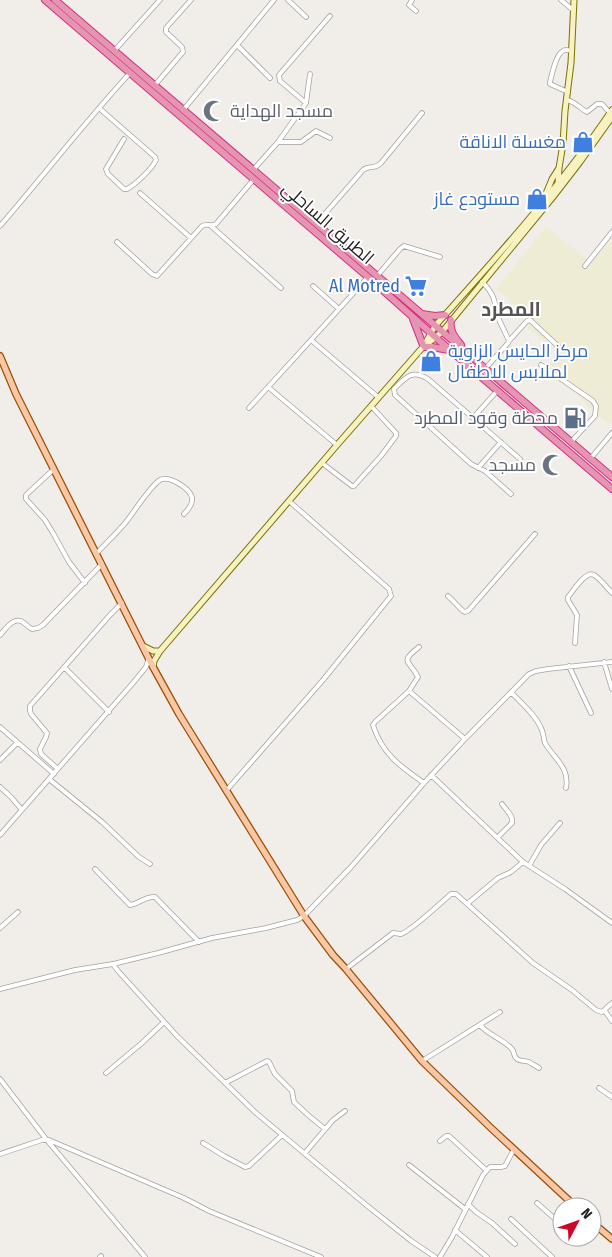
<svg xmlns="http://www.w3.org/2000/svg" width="612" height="1257" font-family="'Fira Sans Condensed',Cairo,sans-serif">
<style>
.farmland{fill:#efecd5}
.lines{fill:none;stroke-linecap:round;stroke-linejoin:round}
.street-casing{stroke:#a3a3a3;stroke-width:5.5}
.secondary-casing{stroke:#787209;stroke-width:7}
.primary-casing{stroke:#9a5005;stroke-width:8}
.highway-casing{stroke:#d62f84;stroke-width:8}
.street{stroke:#fff;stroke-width:4}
.secondary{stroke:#f8f1c0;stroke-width:5}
.primary{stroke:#f9c7a6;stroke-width:5.5}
.highway{stroke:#e594b1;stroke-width:6}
.labels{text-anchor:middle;stroke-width:4;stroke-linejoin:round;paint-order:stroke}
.worship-label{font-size:18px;fill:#5b616d;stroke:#fff;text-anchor:start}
.shop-label{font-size:18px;fill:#366cbe;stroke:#fff;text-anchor:end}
.street-label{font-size:18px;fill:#222;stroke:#fff}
.service-label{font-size:18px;fill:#4e5e75;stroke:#fff;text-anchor:end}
.quarter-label{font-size:20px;font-weight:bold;fill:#555;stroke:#fff}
</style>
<rect width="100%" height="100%" fill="#f1ede9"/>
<path class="farmland" d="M546 227 591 262 612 240V422L609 425 546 367 560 354 527 328 533 321 496 289Z"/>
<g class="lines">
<g class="street-casing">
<path id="street" d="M288 0 306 17
M412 0 409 5 416 11
M561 0 573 10
M237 45 270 78
M114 51 160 0
M155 85 183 52 182 47 166 32V28L191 0
M568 92 550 84V82C552 74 556 54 563 51 566 49 568 50 571 51
M567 100C574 101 581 109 587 112L597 104H602L610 113
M306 103 280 81 279 75 330 16
M99 108 155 157 156 160C152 169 135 185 127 189H124L108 174 106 169 124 139
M184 109 274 0
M278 142H301L316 131 330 138
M254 169 278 142 306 103 310 74
M140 193 191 238
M317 223 363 170C369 165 374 170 381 163L422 113
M0 226C44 175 85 122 130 73
M211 226 281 288
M117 242 152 274 157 276 202 226C207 223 211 227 216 224L254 179
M585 266 612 232
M377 276 400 249 404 246 440 257
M482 282C497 296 494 305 500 322 503 328 506 334 509 341L508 343 485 369
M313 286 339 309
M311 340 368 277
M509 341 527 321 530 320 560 348
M541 365 593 401 596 406 595 416 571 442
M268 387 337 445
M497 391 473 418 428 379C412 369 406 377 394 389L395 395 471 464 485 471 511 494
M249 408 311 340 378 397
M473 418 520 459
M591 458 612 433
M322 463 352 486H354L381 456 396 436V433L371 406
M478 468 501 442
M54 469 26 495V499L45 520 53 533 69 562 85 583
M97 553C106 543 117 533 126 522 134 512 151 485 160 480 169 475 189 488 192 497 193 503 188 510 184 514
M448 596 463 611 465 612 468 611 535 534
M0 635C5 630 12 618 21 621 25 623 28 627 32 629L38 628 43 625 102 564
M575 643 577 615 568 600V597C573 591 586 570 594 575 601 579 607 588 612 593
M604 662 612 689
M569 666 591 713
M64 667 109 712
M409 691 418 677C409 659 399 663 419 647
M511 692C521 703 535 714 541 728 544 733 543 738 545 743 554 759 570 767 566 788
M0 727 54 774
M0 760 17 743
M58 769 41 754 40 749 46 737 47 733 31 714 30 711V706L110 615 122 603
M431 775 523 862 565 889 612 923
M49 779 102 822 139 857 150 864
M424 783C401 767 382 754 373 725L375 722 409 691 465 739
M0 787 11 797 22 810
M226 791 323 680 391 596 389 589 289 501
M0 835 133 683 146 667 149 658
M498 837 512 823C514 816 506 810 502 804
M529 866 541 845 560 823
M95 869 130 905C139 904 145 896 155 897L199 942
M468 903 498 878 511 872 523 862
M0 928 18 912
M113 964 118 971 177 1036 256 1113 365 1204 410 1240 435 1257
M346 969 393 933C394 933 400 934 401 934 410 932 443 901 451 894H456L533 963 572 990 596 1010 602 1012 612 1003
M0 989 75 970 113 964 158 953 212 938 266 928 297 920 304 916 351 867 424 783 465 739 529 674 536 671 548 669 612 662
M605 1011 612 1021
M480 1025C488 1035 503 1039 512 1049 515 1053 513 1056 517 1059 521 1062 525 1060 529 1062 532 1064 536 1066 539 1068
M422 1061 500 1012
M106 1073 142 1043 164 1022
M0 1079 46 1139 145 1257
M225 1083 267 1061 269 1062 275 1074 292 1091 294 1102 308 1115 325 1129
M599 1088 612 1097
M440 1141 446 1136H449L486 1170
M203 1143 224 1156 245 1167 249 1166 251 1164 282 1135
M305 1153 333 1120 345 1111
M0 1154 42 1140H49L184 1198 209 1211 321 1257
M409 1165 465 1209
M537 1203 562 1225
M468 1204 476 1212 492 1223 515 1244
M511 1219 552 1257
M455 1230 487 1257
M100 1257 101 1256
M440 1257 452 1237 483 1175 490 1167H501L505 1166 514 1149"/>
</g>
<g class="secondary-casing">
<path id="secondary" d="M558 184 559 168 563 144 565 111 571 63 574 0
M545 196 552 179 559 168
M423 347 435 326C497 257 560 187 612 110
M143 646 153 651H160
M153 667 154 661 160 651 337 445 422 348 436 337 442 332 553 197 580 162 612 117"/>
</g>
<g class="primary-casing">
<path id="primary" d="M0 356 16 394 153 667 179 714 304 916 333 955 346 969 422 1061 491 1128 576 1207
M592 1222 612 1239"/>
</g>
<g class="highway-casing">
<path id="highway" d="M45 0 368 277 451 351 612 489
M55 0 612 477
M422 314 435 316 445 315
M413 319 423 345
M451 320C449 331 455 337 461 345
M425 347H432L449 350"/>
</g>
<use href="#street" class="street"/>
<use href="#secondary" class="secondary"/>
<use href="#primary" class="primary"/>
<use href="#highway" class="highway"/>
</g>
<defs>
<g id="mosque-bare" transform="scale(1.725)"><path d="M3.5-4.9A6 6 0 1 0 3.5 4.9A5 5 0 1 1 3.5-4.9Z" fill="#6b7280" stroke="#fff" stroke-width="2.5" paint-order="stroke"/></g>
<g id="shop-bare" transform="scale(1.725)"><path d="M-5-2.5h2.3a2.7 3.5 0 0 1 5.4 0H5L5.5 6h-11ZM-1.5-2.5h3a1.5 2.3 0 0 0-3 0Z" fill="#3f7fe0" stroke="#fff" stroke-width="2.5" paint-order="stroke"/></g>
<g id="supermarket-bare" transform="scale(1.725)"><path d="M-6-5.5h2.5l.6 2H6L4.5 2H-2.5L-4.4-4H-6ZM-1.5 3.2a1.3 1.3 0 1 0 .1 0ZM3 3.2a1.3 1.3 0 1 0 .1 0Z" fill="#3f7fe0" stroke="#fff" stroke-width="2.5" paint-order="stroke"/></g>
<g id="fuel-bare" transform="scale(1.725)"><path d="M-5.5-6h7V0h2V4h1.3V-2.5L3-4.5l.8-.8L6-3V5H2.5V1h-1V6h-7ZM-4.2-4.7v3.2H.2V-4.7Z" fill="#5c6f8a" stroke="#fff" stroke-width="2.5" paint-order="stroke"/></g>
</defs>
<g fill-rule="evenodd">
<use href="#mosque-bare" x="214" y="111"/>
<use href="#shop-bare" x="583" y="142"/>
<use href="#shop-bare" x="537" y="199"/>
<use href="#supermarket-bare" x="416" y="286"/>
<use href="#shop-bare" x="431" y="361"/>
<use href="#fuel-bare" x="575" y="418"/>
<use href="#mosque-bare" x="553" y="465"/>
</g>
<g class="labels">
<g class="worship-label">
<text x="230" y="117">مسجد الهداية</text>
<text x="536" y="471" text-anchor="end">مسجد</text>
</g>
<g class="shop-label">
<text x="566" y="148">مغسلة الاناقة</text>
<text x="520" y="205">مستودع غاز</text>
<text x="400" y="292">Al Motred</text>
<text x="448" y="357" text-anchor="start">مركز الحايس الزاوية<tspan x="448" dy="21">لملابس الاطفال</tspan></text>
</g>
<g class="street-label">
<text transform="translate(328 223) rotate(41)" y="6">الطريق الساحلي</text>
</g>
<g class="service-label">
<text x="558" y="424">محطة وقود المطرد</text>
</g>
<g class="quarter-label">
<text x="511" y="316">المطرد</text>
</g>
</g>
<g transform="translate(577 1222) rotate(49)"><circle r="24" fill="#ffffff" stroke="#a7a7a7"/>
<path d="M0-4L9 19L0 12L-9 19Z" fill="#cc0728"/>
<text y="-8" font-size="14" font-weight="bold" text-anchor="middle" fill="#222222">N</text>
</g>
</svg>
